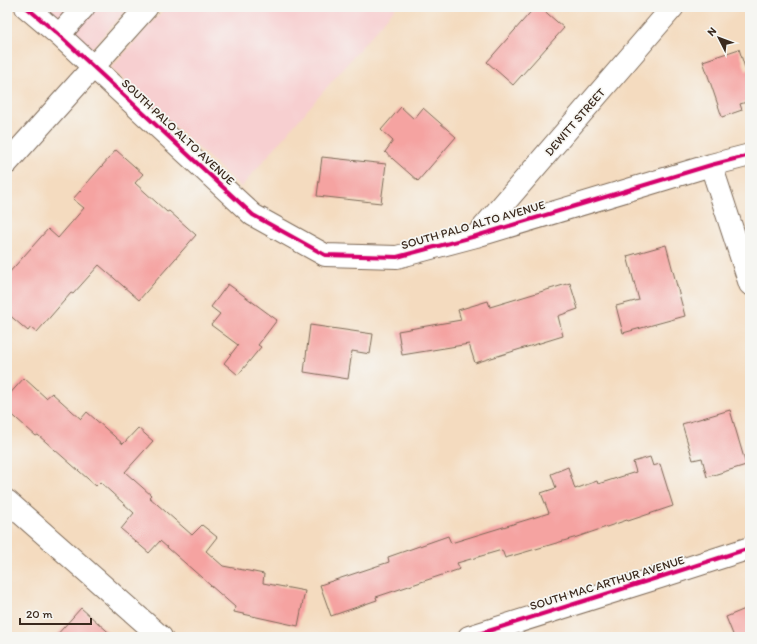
<svg xmlns="http://www.w3.org/2000/svg" width="757" height="644" font-family="Itim,sans-serif">
<style>
.built{fill:#f7cfd0}
.building{fill:#f5a3a1}
.lines{fill:none;stroke-linecap:round;stroke-linejoin:round}
.minor-casing{stroke:#7c6856;stroke-width:24}
.minor{stroke:#fff;stroke-width:22}
.cycleway-casing{stroke:#f6f6f2;stroke-width:6}
.cycleway{stroke:#d6006c;stroke-width:4}
.labels{text-anchor:middle;stroke-width:3.5;stroke-linejoin:round;paint-order:stroke}
.street-label{font-size:12px;fill:#3b2a1e;stroke:#f6f6f2}
</style>
<rect width="100%" height="100%" fill="#f6f6f2"/>
<filter id="ink" filterUnits="userSpaceOnUse"><feTurbulence type="fractalNoise" baseFrequency=".025" numOctaves="2"/><feDisplacementMap in="SourceGraphic" scale="8" xChannelSelector="R" yChannelSelector="G"/><feConvolveMatrix kernelMatrix="1 2 1 2 8 2 1 2 1" color-interpolation-filters="sRGB"/></filter>
<filter id="wash" filterUnits="userSpaceOnUse"><feTurbulence type="fractalNoise" baseFrequency=".012" numOctaves="4" result="noise"/><feDisplacementMap in="SourceGraphic" scale="16" xChannelSelector="R" yChannelSelector="G"/><feGaussianBlur stdDeviation="0.9" result="paint"/><feColorMatrix in="noise" values="0 0 0 0 0 0 0 0 0 0 0 0 0 0 0 0 0 1.4 0 .05"/><feComposite in="paint" operator="in"/></filter>
<g filter="url(#wash)">
<rect width="100%" height="100%" fill="#f4dbbf"/>
<path class="built" d="M44 7H129L91 49Z
M166 7H396L241 187 111 68Z"/>
<g id="blocks">
<path class="building" d="M535 7H540L564 28 513 85 487 62Z
M739 49 746 71 750 69V101L740 104 742 110 722 117 703 61Z
M401 107 414 119 423 108 456 137 418 181 385 152 393 141 381 130Z
M116 150 143 174 135 183 167 212 169 211 196 235 139 300 99 265 73 294 71 293 37 332 31 327 28 331 7 313V275L48 229 58 238 84 208 73 199Z
M322 157 386 164 381 203 317 196Z
M666 245 685 316 623 333 616 306 639 300 627 256Z
M570 283 578 309 558 316 563 336 475 363 469 344 402 355 398 331 461 320 458 310 488 301 490 307Z
M228 284 277 320 258 345 261 347 238 375 224 363 238 345 211 325 220 314 211 307Z
M310 325 373 334 370 354 352 351 348 379 304 372Z
M24 378 46 398 52 393 81 419 87 412 123 444 138 428 153 441 125 472 151 495 149 497 192 535 202 525 217 537 206 551 223 566 264 574 263 583 305 591 298 626 234 612 235 607 160 541 149 553 121 529 134 513 100 482 96 486 38 435 36 436 7 410V397Z
M730 410 746 465 707 477 702 458 693 460 682 424Z
M650 457 653 466 660 464 673 506 628 521 627 520 577 537 505 558 502 550 457 563 460 569 376 597 377 600 331 616 320 585 389 562 388 557 448 536 451 543 549 513 541 493 556 488 551 474 568 467 575 489 597 481 598 484 636 472 633 462Z
M750 607V637H734L726 617Z
M81 608 114 637H55Z"/>
</g>
</g>
<g filter="url(#ink)">
<use href="#blocks" fill-opacity="0" stroke="#7c6856" stroke-width="1"/>
<g class="lines">
<g class="minor-casing">
<path id="minor" d="M26 7 59 35 253 215 325 255 397 257 476 236 711 165 750 155
M59 35 84 7
M7 163 147 7
M711 165 750 284
M476 236 673 7
M7 501 161 637
M469 637 660 577 750 548"/>
</g>
<use href="#minor" class="minor"/>
<g class="cycleway-casing">
<path id="cycleway" d="M26 7 59 35 253 215 325 255 397 257 476 236 711 165 750 155
M469 637 660 577 750 548"/>
</g>
<use href="#cycleway" class="cycleway"/>
</g>
</g>
<g class="labels">
<g class="street-label">
<text transform="translate(575 122) rotate(-49)" y="4">DEWITT STREET</text>
<text transform="translate(178 132) rotate(43)" y="4">SOUTH PALO ALTO AVENUE</text>
<text transform="translate(473 225) rotate(-16)" y="4">SOUTH PALO ALTO AVENUE</text>
<text transform="translate(607 583) rotate(-17)" y="4">SOUTH MAC ARTHUR AVENUE</text>
</g>
</g>
<rect width="757" height="644" fill="none" stroke="#f6f6f2" stroke-width="24"/>
<g transform="translate(719 38) rotate(312)" stroke="#f6f6f2" stroke-width="3" paint-order="stroke">
<path d="M0-3L7 15L0 10L-7 15Z" fill="#3b2a1e"/>
<text y="-6" font-size="11" font-weight="bold" text-anchor="middle" fill="#3b2a1e">N</text>
</g>
<path d="M20 618v6h71v-6" fill="none" stroke="#3b2a1e" stroke-width="2"/>
<text x="26" y="618" font-size="12" fill="#3b2a1e" stroke="#f6f6f2" stroke-width="3" paint-order="stroke">20 m</text>
</svg>
